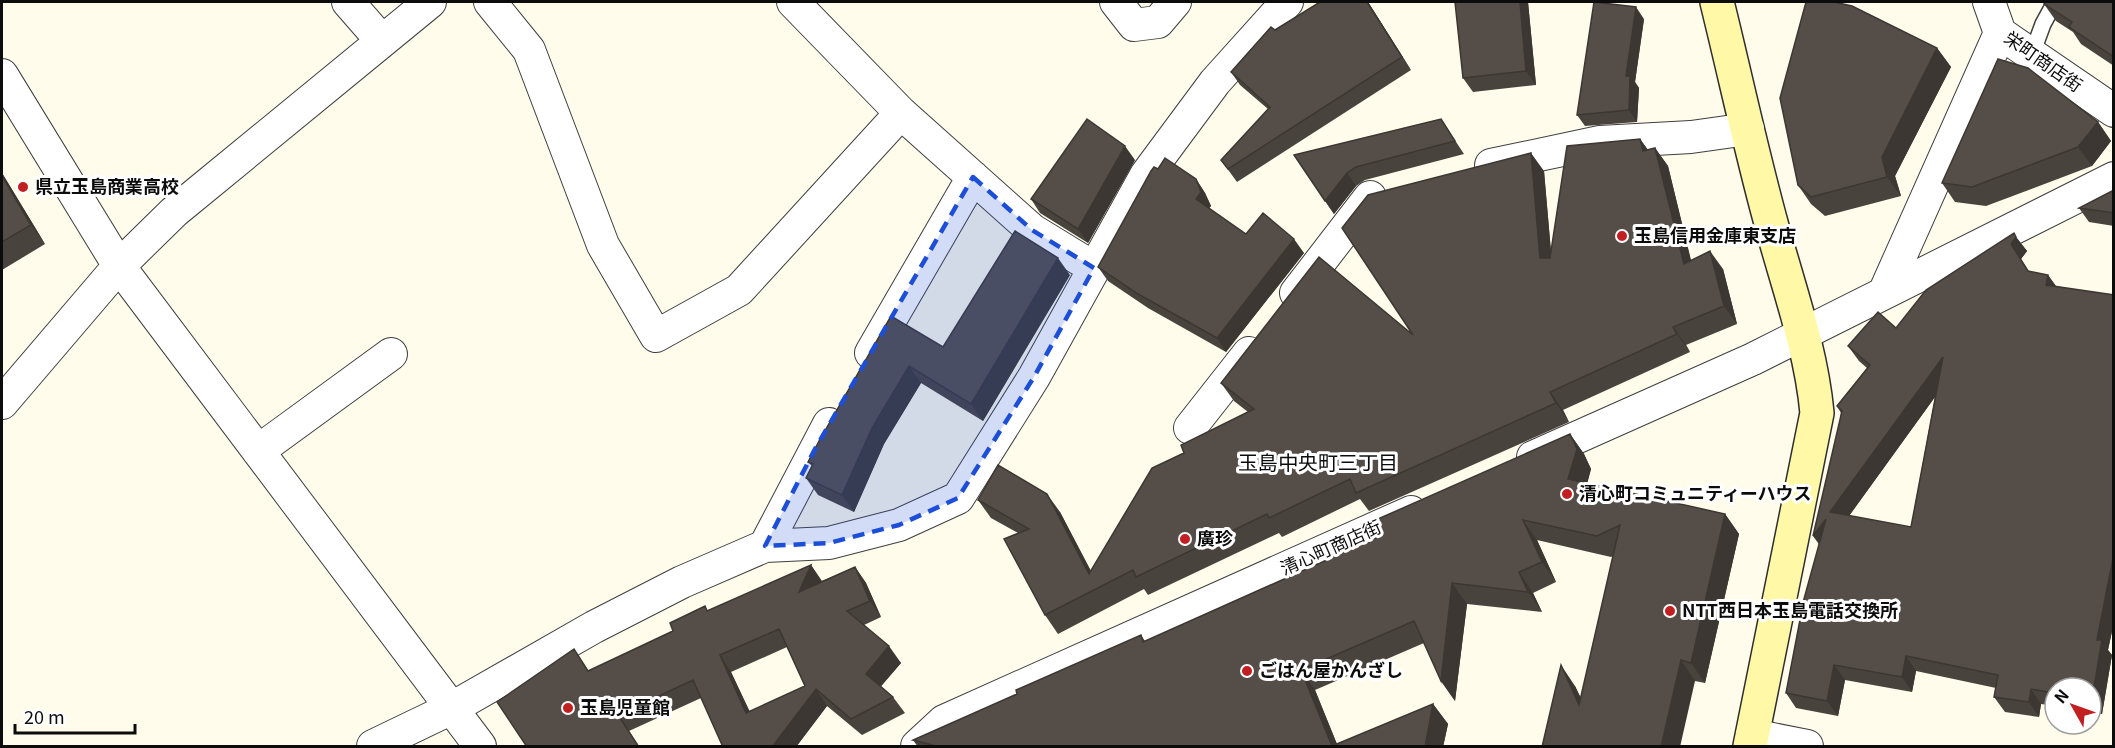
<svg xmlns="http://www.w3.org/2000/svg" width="2115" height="748" font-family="Georgia,'Noto Sans JP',serif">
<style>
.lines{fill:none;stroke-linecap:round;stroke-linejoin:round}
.lane-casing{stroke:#3f3f3f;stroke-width:18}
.street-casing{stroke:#3f3f3f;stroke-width:34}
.secondary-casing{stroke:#2e2e2e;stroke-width:36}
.lane{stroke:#fff;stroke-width:15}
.street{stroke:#fff;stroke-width:32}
.secondary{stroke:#fff8a6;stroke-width:33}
.wall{fill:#49433e;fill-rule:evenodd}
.shaded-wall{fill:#3c3732}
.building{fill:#554e48;stroke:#3c3732;stroke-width:1.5;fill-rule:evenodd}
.marked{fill:#1d4ed8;fill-opacity:0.2;stroke:#1d4ed8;stroke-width:4.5;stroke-dasharray:12 8;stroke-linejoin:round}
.poi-dot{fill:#c11f22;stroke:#fff;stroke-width:2}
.labels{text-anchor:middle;stroke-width:6;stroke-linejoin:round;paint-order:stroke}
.street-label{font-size:18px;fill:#0c0c0c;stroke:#fff}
.poi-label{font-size:18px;font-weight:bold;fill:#0c0c0c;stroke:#fff;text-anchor:start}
.neighbourhood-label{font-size:20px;fill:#0c0c0c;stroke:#fff}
</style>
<rect width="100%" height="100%" fill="#fffceb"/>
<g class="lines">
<g class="lane-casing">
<path id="lane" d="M2032 54 2043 24 2055 2"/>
</g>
<g class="street-casing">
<path id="street" d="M348 2 382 41
M490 2 529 50 603 245 656 336 739 290 901 113
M793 2 901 113 1032 230 1094 268
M1116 2 1134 25 1158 22 1175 2
M1989 2 2000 33 2114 111
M2 75 119 266 480 746
M1491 165 1600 142 1691 137 1748 129
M1885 291 2000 33
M1296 293 1370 197
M871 353 973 177
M2 403 119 266 174 212 430 2
M1190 428 1249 353
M258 451 391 354
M1533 457 1753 359 2114 178
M765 546 829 424
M1752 735 1807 746
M373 746 452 708 594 627 682 582 765 546 829 543 899 525 958 498 1034 377 1146 175 1215 82 1287 2
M917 746 944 721 1411 512"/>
</g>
<g class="secondary-casing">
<path id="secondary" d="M1717 2C1735 75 1751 150 1771 223 1788 286 1811 348 1817 413L1750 746"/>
</g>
<use href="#lane" class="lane"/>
<use href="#street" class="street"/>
<use href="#secondary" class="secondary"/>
</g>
<path class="wall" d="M1368 2 1411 70 1237 182 1221 160 1268 109 1240 85 1231 72 1275 30Z
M1528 2 1536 85 1473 92 1463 78Z
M2114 2V66L2081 44 2073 32 2056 21 2044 4Z
M1644 19 1635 82 1639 88 1637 122 1585 126 1577 115Z
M1937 48 1951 67 1895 176 1901 196 1825 216 1811 204 1798 185Z
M1441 119 1464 154 1365 180 1356 186 1334 214 1294 155Z
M2098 122 2111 141 2092 166 1986 206 1955 202 1942 183Z
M1640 139 1648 150 1655 148 1668 166 1691 260 1723 269 1737 324 1686 345 1690 352 1563 410 1569 422 1369 511 1360 499 1282 537 1279 533 1148 595 1144 589 1058 634 1045 615 1018 533 991 518 978 500 1060 512 1091 571 1184 453 1248 412 1234 401 1221 383 1413 335 1544 171 1551 251Z
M1135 160 1088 243 1040 213 1031 199Z
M2 173 45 244 2 270Z
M1196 179 1205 193 1211 206 1209 208 1246 234 1304 253 1226 352 1148 308 1108 281 1098 267Z
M2114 190V226L2089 222 2079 208Z
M2016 237 2027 251 2021 259 2029 272 2048 275 2056 287 2114 295V622L2108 650 2112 655 2102 714 2091 712V688H2055V706L2041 704 2039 717 2005 712 1994 697 1996 688 1916 671 1912 692 1845 680 1838 716 1796 708 1786 693 1819 544 1841 413 1837 406 1867 368 1859 361 1848 346 1896 328ZM1935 397 1911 527 1849 516Z
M1070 275 983 421 921 383 884 444 854 512 818 495 806 478 812 466 808 462 891 316 943 347Z
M1570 434 1584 454 1591 469 1587 483 1725 514 1739 534 1705 683 1695 681 1542 747 1575 686 1581 698 1613 556 1611 557 1537 540 1556 582 1533 593 1542 612 1467 604 1455 701 1441 681 1424 643 1315 690 1337 744 1433 704 1448 724 1443 747H918L913 740 1017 694 1141 635 1145 641 1376 538Z
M811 565 822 581 855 567 866 583 881 617 864 625 901 663 881 686 893 697 905 713 862 735 827 706 796 747H723L701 698 629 731 527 747 589 671 673 631 705 606 708 611ZM787 647 805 686 750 712 731 672Z"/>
<path class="shaded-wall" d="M1367 2H1368L1411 70 1402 57Z
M1520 2H1528L1536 85 1526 71Z
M1636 7 1644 19 1635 82 1639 88 1637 122 1629 110 1626 76Z
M1937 48 1951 67 1895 176 1901 196 1887 177 1882 157Z
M2098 122 2111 141 2092 166 2078 147Z
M1640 139 1653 157 1643 151Z
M1125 146 1135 160 1088 243 1078 229Z
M1655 148 1668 166 1696 282 1684 264Z
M1531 153 1544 171 1553 276 1540 258Z
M2 173 45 244 31 225 2 176Z
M1347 173 1356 186 1334 214 1325 201Z
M1196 179 1205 193 1211 206 1205 213 1196 199Z
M2016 237 2027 251 2021 259 2039 286 2011 244Z
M1294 239 1304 253 1226 352 1217 338Z
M1710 251 1723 269 1737 324 1724 306Z
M1058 258 1070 275 983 421 971 404Z
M2048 275 2059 290 2046 285Z
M1673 327 1686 345 1690 352 1677 334Z
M1943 357 1953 372 1841 527 1830 512Z
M909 366 921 383 884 444 854 512 842 495 872 428Z
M1550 392 1563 410 1569 422 1556 403Z
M1570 434 1584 454 1591 469 1583 500 1568 479Z
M1047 494 1060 512 1099 587 1089 574Z
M1725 514 1739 534 1705 683 1691 663Z
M1826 519 1824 551 1813 536Z
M1523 520 1537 540 1556 582 1542 562Z
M2114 553V622L2108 650 2112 655 2102 714 2092 699 2097 640Z
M811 565 822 582 799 592Z
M855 567 866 583 881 617 870 601Z
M1519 572 1533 593 1542 612 1528 592Z
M1452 583 1467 604 1455 701 1441 681Z
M889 646 901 663 877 691 866 674Z
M720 655 731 672 758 730 746 713Z
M1906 656 1916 671 1912 692 1902 677Z
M1681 660 1695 681 1680 747H1661Z
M1561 665 1575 686 1593 726 1579 705Z
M1834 665 1845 680 1838 716 1827 701Z
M1301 670 1315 690 1338 747 1332 746Z
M816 689 827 706 796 747H772Z
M2031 689 2041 704 2039 717 2029 702Z
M1433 704 1448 724 1443 747H1425Z"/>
<path class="building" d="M1320 2H1367L1402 57 1228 169 1221 160 1270 107 1231 72 1271 27 1275 30Z
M1455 2H1520L1526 71 1463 78Z
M1594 2 1636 7 1626 76H1630L1629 110 1577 115Z
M1806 2H1834L1852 6 1937 48 1882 157 1887 177 1811 197 1798 185 1780 98Z
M2045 2H2114V57L2069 27 2072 22 2044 4Z
M1998 59 2028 68 2098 122 2078 147 1972 187 1942 183Z
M1087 119 1125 146 1078 229 1031 199Z
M1441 119 1455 141 1356 167 1347 173 1325 201 1294 155Z
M1640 139 1643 151 1655 148 1684 264 1710 251 1724 306 1673 327 1677 334 1550 392 1556 403 1356 493 1350 479 1269 518 1267 514 1136 577 1133 570 1045 615 1004 539 1029 529 978 500 998 465 1047 494 1089 574 1152 468 1184 453 1181 445 1254 409 1221 383 1319 257 1413 335 1342 228 1368 195 1531 153 1540 258H1550L1567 146Z
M1165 158 1196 179 1201 192 1196 199 1246 234 1263 213 1294 239 1217 338 1138 294 1098 267 1151 171 1154 167 1158 169Z
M2 176 31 225 2 242Z
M2114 190V213L2079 208Z
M1015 231 1058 258 971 404 909 366 872 428 842 495 806 478 813 464 808 462 819 441 891 316 943 347Z
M2014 233 2016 237 2011 244 2028 271 2048 275 2046 285 2114 295V553L2097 640H2102L2092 699 2091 688H2055V693L2031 689 2029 702 1994 697 1998 675 1906 656 1902 677 1834 665 1827 701 1786 693 1804 599 1826 519 1813 536 1842 411 1837 406 1870 365 1848 346 1878 312 1896 328 1926 290ZM1943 357 1911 527 1830 512Z
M1570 434 1577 449 1568 479 1725 514 1691 663 1681 660 1661 747H1542L1561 665 1579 705 1620 525 1597 536 1523 520 1542 562 1519 572 1528 592 1452 583 1441 681 1414 621 1301 670 1332 746 1433 704 1425 747H940L913 740 1017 694 1016 690 1141 635 1143 642 1376 538 1369 523Z
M811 565 799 592 855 567 870 601 847 611 889 646 866 674 893 697 851 719 816 689 772 747H723L693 680 618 715 639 747H527L497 702 574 649 588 671 673 631 670 623 705 606 707 611ZM779 629 805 686 746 713 720 655Z"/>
<path class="marked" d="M973 177 1032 230 1094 268 1034 377 958 498 899 525 829 543 765 546 815 449Z"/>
<g class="poi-dot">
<circle cx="23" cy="187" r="6"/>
<circle cx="1622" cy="236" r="6"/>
<circle cx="1567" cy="494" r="6"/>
<circle cx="1185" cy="539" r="6"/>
<circle cx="1670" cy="611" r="6"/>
<circle cx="1247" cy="671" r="6"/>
<circle cx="568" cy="708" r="6"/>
</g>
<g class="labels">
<g class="street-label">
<text transform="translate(2043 62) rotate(35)" y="6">栄町商店街</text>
<text transform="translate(1331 548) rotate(-24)" y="6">清心町商店街</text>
</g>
<g class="poi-label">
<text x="35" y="193">県立玉島商業高校</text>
<text x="1634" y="242">玉島信用金庫東支店</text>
<text x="1579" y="500">清心町コミュニティーハウス</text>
<text x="1197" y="545">廣珍</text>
<text x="1682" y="617">NTT西日本玉島電話交換所</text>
<text x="1259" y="677">ごはん屋かんざし</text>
<text x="580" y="714">玉島児童館</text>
</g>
<g class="neighbourhood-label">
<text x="1318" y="470">玉島中央町三丁目</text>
</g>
</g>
<rect width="2115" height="748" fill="none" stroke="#0c0c0c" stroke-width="6"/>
<g transform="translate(2073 706) rotate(310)"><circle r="28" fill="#ffffff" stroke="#9e9e9e" stroke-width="1.5"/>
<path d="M0-4.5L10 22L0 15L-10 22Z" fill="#c11f22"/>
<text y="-9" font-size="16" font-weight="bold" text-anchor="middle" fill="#0c0c0c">N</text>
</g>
<path d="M15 724v9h120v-9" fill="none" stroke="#0c0c0c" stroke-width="3"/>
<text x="24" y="724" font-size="18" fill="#0c0c0c" stroke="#ffffff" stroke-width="4.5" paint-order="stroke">20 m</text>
</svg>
